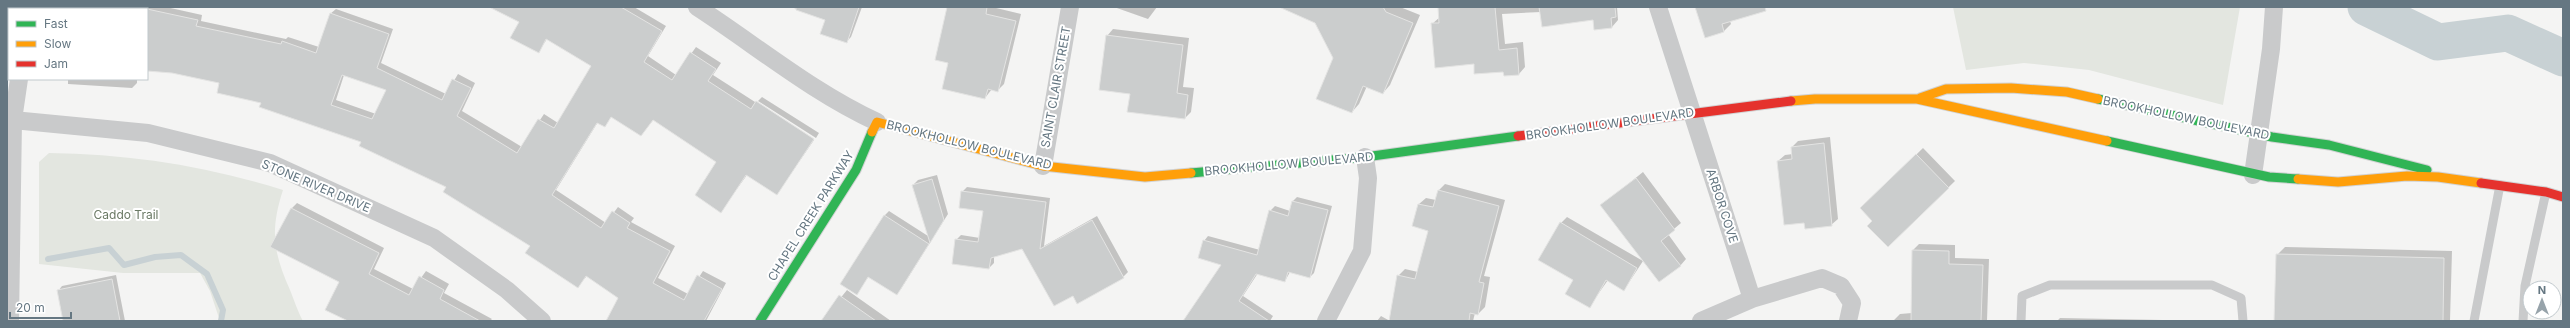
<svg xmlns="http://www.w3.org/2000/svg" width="2570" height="328" font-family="Inter,sans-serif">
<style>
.green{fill:#e3e6e0}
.shadow{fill:#0003;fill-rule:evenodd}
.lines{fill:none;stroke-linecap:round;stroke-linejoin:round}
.stream{stroke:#c8d1d4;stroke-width:6}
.river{stroke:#c8d1d4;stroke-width:37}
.building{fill:#cbcdcd;stroke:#e4e4e3;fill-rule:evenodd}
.fast-casing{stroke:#d1d2d3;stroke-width:11}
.slow-casing{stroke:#d1d2d3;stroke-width:11}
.jam-casing{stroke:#d1d2d3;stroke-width:11}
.lane{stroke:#c9cacb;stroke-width:9}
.street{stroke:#c9cacb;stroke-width:18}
.fast{stroke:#30b455;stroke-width:9}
.slow{stroke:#ff9f0a;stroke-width:9}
.jam{stroke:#e5322d;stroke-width:9}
.labels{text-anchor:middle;stroke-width:4;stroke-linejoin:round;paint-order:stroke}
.street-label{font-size:12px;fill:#657782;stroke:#fff}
.park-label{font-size:12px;fill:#6a7964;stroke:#fff}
</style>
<rect width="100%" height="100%" fill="#f4f4f3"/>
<path class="green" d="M1953 7H2240L2223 105 2089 70 2024 63 1966 70Z
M49 153C130 154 206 166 283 190 270 230 273 252 290 290 294 300 298 312 303 321H218L219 318 210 291 200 273H123L39 264V162Z"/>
<path class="shadow" d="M78 7H83L111 9H76Z
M132 7H166L202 15 201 21 286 39 288 37 319 47 330 14 336 9 393 29 381 63 446 94 458 74 475 83 462 111 522 147 544 114 558 123 593 66 547 39 539 51 520 21 491 7H634L666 26 648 56 676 75 696 47 721 63 713 75 814 140 777 194 747 175 721 211 718 162 654 119 641 135 612 116 604 126 598 122 556 190 606 223 618 207 634 218 631 222 675 246 658 278 688 294 703 271 726 283 706 321H607L620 297 587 276 577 287 531 245 447 187 363 141 262 102 220 82 172 72 147 70V9H132ZM344 75 387 90 376 114 336 100Z
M791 7H862L851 37 846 42 827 19Z
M948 7H992L1021 14 1004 84 998 90 992 89 985 98 949 62Z
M1114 7H1157L1148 19Z
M1290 7H1400L1420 15 1390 85 1383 93 1367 86 1359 104 1352 112 1334 58 1316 22Z
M1439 7H1617L1618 20 1612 27 1595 29 1594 19 1541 12 1502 14 1505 44 1523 42 1525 67 1519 74 1505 75 1504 71 1475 63 1432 24 1440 17Z
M1696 7H1754L1730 21 1731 24 1724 31 1705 37Z
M1113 29 1189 38 1183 87 1194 88 1191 112 1185 118 1131 93 1107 36Z
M68 79H137V83L132 88 68 84Z
M762 97 819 133 816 138 758 101Z
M1830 137 1838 219 1831 225 1805 222 1778 161 1785 155 1793 154 1792 147 1798 141Z
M1923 148 1955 181 1888 246 1874 221 1862 208Z
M1643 172 1681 223 1668 234 1686 259 1680 266 1602 205Z
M937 175 948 214 901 289 897 293 869 276 857 293 884 216 889 211 928 236 913 185 918 180Z
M1445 184 1505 200 1484 276 1490 277 1485 307 1478 314 1475 313 1473 321H1416L1398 276 1405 269 1418 272 1429 230 1414 226 1419 204 1426 198 1436 200 1439 190Z
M967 187 1050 198 1044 246 1097 216 1128 272 1123 277 1073 295 1022 248 994 256V263L989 268 956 240 961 235 980 238 984 210 962 192Z
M1297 197 1332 206 1314 273 1310 277 1290 272 1285 281 1258 273 1243 296 1273 316 1270 321H1185L1223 264 1204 241 1208 236 1260 250 1270 211 1275 206 1290 211 1293 201Z
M297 203 384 248 374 269 413 289 426 271 449 284 444 293 492 319 490 321H350L341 282 291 209Z
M1567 217 1643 261 1624 290 1608 280 1589 307 1575 280 1561 223Z
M1919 244 1955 245V258L1989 259 1987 321H1893L1900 314 1912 313 1913 250Z
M2285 247 2452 251 2450 321H2331L2277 255Z
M116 275 125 321H64L58 291 62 286Z
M847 290 891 321H822Z
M1381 316 1390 321H1377Z
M2060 318 2215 321H2057Z
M1624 320V321H1555Z"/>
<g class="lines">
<path class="stream" d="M48 259 109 248 124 265 155 257 181 255 207 274 223 310 221 321"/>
<path class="river" d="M2366 7 2438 42 2508 33 2563 58"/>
</g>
<path class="building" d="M489 7H621L662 31 644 62 672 80 690 52 716 69 708 81 751 109 756 101 814 139 777 195 746 175 721 213 695 195 716 162 653 120 641 136 611 117 605 127 597 123 552 195 601 228 612 211 630 223 627 228 670 251 653 283 684 300 697 275 722 289 704 321H606L618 298 586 276 578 288 525 253 530 246 443 192 446 187 359 146 361 142 259 107 261 103 217 93 219 83 172 73 147 71V9L198 20 196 26 281 44 282 41 316 53 330 13 389 34 377 68 442 100 452 79 471 88 457 116 517 153 538 119 554 128 591 66 546 39 539 53 510 38 519 22ZM342 75 386 90 372 119 331 105Z
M796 7H859L847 43 820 34 825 20 796 10Z
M947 7H987L986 14 1016 21 998 92 988 89 985 99 942 89 948 63 935 60Z
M1279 7H1383L1386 12 1413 23 1383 94 1363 86 1352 113 1316 99 1333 58 1315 23Z
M1438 7H1495L1499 50 1517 48 1519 75 1504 76 1503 72 1474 74V64L1435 68 1431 23H1439Z
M1539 7H1615L1616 17 1611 18 1612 28 1594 30 1593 20 1542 27Z
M1695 7H1765L1766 11 1722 24 1724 32 1705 38Z
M1106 35 1183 45 1177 93 1188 95 1185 119 1127 112 1130 94 1099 90Z
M1824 143 1832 226 1805 229 1804 223 1784 225 1777 161 1792 159 1791 147Z
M1916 154 1949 188 1888 247 1867 226 1872 221 1860 208Z
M1636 178 1675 230 1661 241 1681 266 1659 282 1600 205Z
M932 179 944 220 930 243 912 185Z
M1438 190 1499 206 1479 282 1484 283 1478 315 1470 313 1469 321H1389L1397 275 1415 279 1428 231 1412 226 1418 204 1433 207Z
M961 191 1046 202 1040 249 1092 220 1124 278 1077 304 1073 296 1054 306 1022 249 991 258 989 269 952 264 955 239 978 242 983 211 959 208Z
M1292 201 1328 210 1310 278 1288 272 1285 282 1256 274 1239 301 1269 321H1183L1221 265 1198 258 1203 240 1257 255 1269 210 1288 216Z
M291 208 379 253 369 274 409 295 419 276 444 290 440 299 480 321H348L325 310 339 282 270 247Z
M884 215 929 244 897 295 868 277 857 295 840 284Z
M1560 222 1637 268 1624 291 1606 280 1590 308 1565 294 1573 280 1538 260Z
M1912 250 1949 251V264L1983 265 1981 321H1911Z
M2276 254 2444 258 2443 321H2274Z
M112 279 120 321H63L57 290Z
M839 295 876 321H821Z"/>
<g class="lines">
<g class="fast-casing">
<path id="fast" d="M2098 99 2272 137 2329 145 2427 170
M2107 141 2269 177 2298 179
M1191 173 1365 157 1518 136
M760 321 856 170 872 132"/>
</g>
<g class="slow-casing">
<path id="slow" d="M1920 98 1946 89 2011 88 2067 92 2098 99
M1791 101 1815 99H1917L2107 141
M872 132 877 122 1043 166 1145 177 1191 173
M2298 179 2338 182 2407 176 2438 177 2481 183"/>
</g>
<g class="jam-casing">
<path id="jam" d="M1518 136 1791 101
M2481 183 2546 192 2563 197"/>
</g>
<path class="lane" d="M2021 321 2022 296 2050 285H2212L2241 298 2243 321
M2474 321 2500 185
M2523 321 2525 286 2546 192"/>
<path class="street" d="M697 7C757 46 812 92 877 122
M1658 7 1752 299
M45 9 46 7
M13 120 148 133 270 163 434 238 507 290 542 321
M1043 166 1070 7
M2253 175 2271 49 2274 7
M10 321 13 120 19 79
M1326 321 1362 251 1368 178 1365 157
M1701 321 1752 299 1822 278 1841 286 1852 303 1848 321"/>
<use href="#fast" class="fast"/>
<use href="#slow" class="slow"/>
<use href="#jam" class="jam"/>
</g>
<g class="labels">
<g class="street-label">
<text transform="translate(1056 87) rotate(-80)" y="4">SAINT CLAIR STREET</text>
<text transform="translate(2186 118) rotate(12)" y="4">BROOKHOLLOW BOULEVARD</text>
<text transform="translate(1610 124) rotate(-8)" y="4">BROOKHOLLOW BOULEVARD</text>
<text transform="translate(969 145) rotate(14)" y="4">BROOKHOLLOW BOULEVARD</text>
<text transform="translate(1289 164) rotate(-5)" y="4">BROOKHOLLOW BOULEVARD</text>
<text transform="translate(316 186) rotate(23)" y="4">STONE RIVER DRIVE</text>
<text transform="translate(1722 206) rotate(72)" y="4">ARBOR COVE</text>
<text transform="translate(811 216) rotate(-58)" y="4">CHAPEL CREEK PARKWAY</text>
</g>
<g class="park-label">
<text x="126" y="219">Caddo Trail</text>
</g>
</g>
<rect width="2570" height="328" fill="none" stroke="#657782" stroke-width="16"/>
<rect x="8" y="8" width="140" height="72" fill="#ffffff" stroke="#c1c9cd"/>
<rect x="16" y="21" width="20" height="6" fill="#30b455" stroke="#c1c9cd"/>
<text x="44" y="28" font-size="12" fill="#657782">Fast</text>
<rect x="16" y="41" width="20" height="6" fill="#ff9f0a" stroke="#c1c9cd"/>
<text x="44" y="48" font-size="12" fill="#657782">Slow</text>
<rect x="16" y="61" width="20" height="6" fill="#e5322d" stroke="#c1c9cd"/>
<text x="44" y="68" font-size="12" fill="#657782">Jam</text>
<g transform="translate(2542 300)"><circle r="19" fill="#ffffff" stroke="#c1c9cd"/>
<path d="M0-3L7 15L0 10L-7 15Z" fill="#97a3aa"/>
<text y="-6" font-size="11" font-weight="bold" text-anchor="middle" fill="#657782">N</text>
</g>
<path d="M10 312v6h61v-6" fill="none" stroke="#657782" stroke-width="2"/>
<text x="16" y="312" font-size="12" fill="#657782" stroke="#ffffff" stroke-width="3" paint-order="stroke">20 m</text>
</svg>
